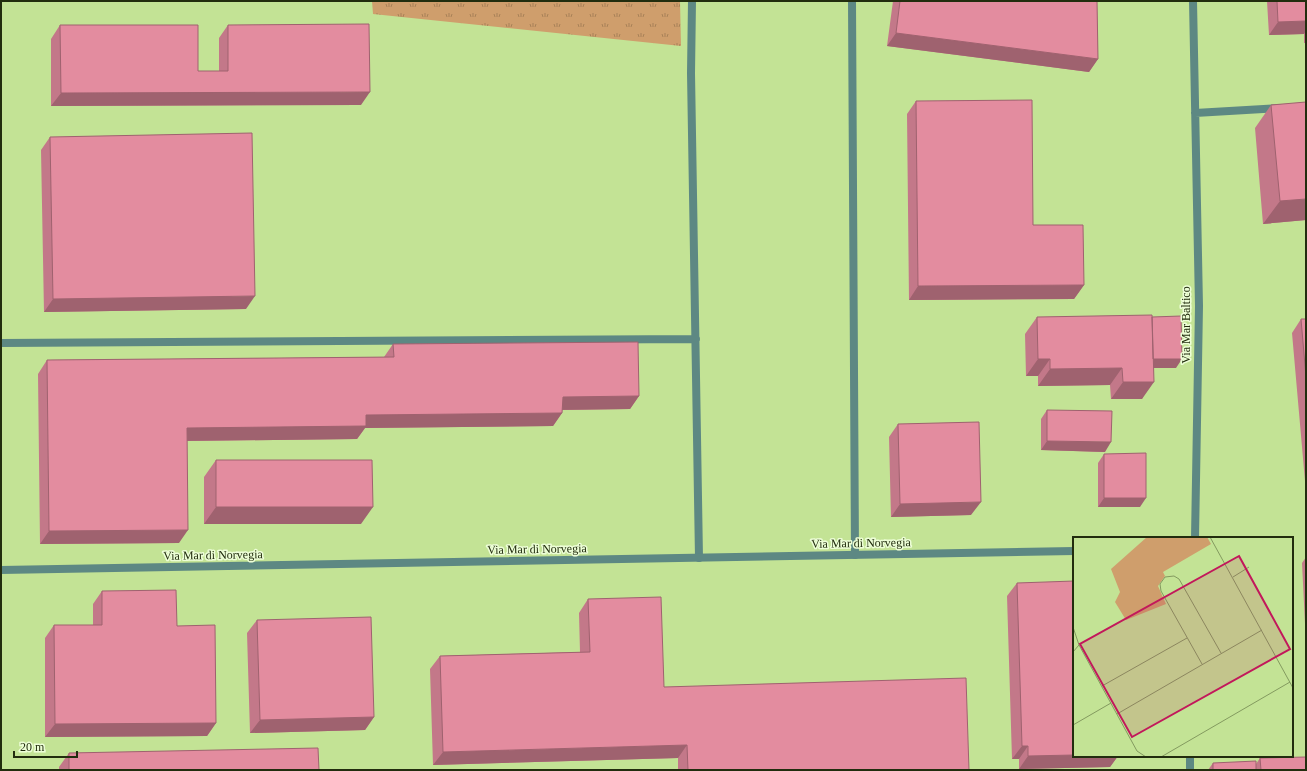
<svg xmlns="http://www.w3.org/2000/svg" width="1307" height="771" font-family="Georgia,serif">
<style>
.grass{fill:url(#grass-tufts)}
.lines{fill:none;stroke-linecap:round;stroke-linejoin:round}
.lane{stroke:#5d8883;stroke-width:8}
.street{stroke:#5d8883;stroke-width:8}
.wall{fill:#c37889}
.shaded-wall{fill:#9f626f}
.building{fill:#e38c9f;stroke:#9f626f}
.labels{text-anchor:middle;stroke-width:3;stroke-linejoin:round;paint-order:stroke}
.street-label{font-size:12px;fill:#222d0e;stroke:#edfed7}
.inset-road{fill:none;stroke:#839a5f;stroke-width:1}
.view{fill:#c2185b;fill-opacity:0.15;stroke:#c2185b;stroke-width:2}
.inset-edge{fill:none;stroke:#222d0e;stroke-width:2}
</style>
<defs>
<pattern id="grass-tufts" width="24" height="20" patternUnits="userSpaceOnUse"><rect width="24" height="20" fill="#cf9e6c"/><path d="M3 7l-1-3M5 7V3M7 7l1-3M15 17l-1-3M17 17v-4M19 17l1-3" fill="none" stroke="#a88157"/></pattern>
</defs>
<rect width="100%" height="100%" fill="#c3e395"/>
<path class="grass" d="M372 1H680L681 46 373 14Z"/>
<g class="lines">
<path class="lane" d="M692 1 691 73 699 558
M852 1 855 555
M1 343 696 339"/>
<path class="street" d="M1193 1 1199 306 1195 538
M1195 113 1280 108
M1 570 1074 551
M1190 770V756"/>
</g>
<path class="wall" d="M893 1H1097L1098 59 1089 72 887 46Z
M1267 1H1306V43H1304V34L1269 35Z
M60 25 198 71H219V38L228 25 361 105 51 106V39Z
M916 101 1033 225 1084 285 1074 299 909 300 907 114Z
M1271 105 1306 220 1263 224 1255 128Z
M50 137 246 309 44 312 41 150Z
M1037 317H1152L1176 368H1153L1142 399H1111L1110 385 1038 386V376H1026L1025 334Z
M1301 319H1306V481H1305L1292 333Z
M393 344 639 396 630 409 562 410V413L553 426 365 428 357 439 187 441 179 543 40 544 38 374 47 360 384 357Z
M1047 410 1105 452 1041 450V419Z
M898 424 971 515 891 517 889 437Z
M1104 454 1140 507H1098V463Z
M216 460 361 524H204V477Z
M1306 557V644L1302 563Z
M1017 583 1074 756H1118L1110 767 1019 769V759H1012L1007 596Z
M102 591 177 626 216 723 207 736 45 737V638L54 625H93V604Z
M588 599 664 687 969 770H678V758L433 765 430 669 440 656 580 652 579 613Z
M257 620 374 717 365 730 250 733 247 633Z
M69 753 319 770H59V767Z
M1260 758 1306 770H1208L1213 763 1256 764Z"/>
<path class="shaded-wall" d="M1306 21V31L1304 34 1269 35 1278 22Z
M896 33 1098 59 1089 72 887 46Z
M370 92 361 105 51 106 61 93Z
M1306 199V220L1263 224 1280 201Z
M1084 285 1074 299 909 300 918 286Z
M255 296 246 309 44 312 53 299Z
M1038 359H1050L1038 376H1026Z
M1148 359H1182L1176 368H1141Z
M1122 368 1110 385 1038 386 1050 369Z
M1123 382H1154L1142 399H1111Z
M639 396 630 409 553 410 563 397Z
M562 413 553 426 365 428 357 439 177 441 187 428 366 415Z
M1047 441 1111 442 1105 452 1041 450Z
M1104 498H1146L1140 507H1098Z
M981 502 971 515 891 517 900 504Z
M216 507H373L361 524H204Z
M188 530 179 543 40 544 49 531Z
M374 717 365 730 250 733 260 720Z
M216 723 207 736 45 737 55 724Z
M687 745 678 758 433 765 443 752Z
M1022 746H1028L1019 759H1012Z
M1074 755V756H1118L1110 767 1019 769 1028 756Z"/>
<path class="building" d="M900 1H1097L1098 59 896 33Z
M1277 1H1306V21L1278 22Z
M369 24 370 92 61 93 60 25H198V71H228V25Z
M1032 100 1033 225H1083L1084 285 918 286 916 101Z
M1306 102V199L1280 201 1271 105Z
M252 133 255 296 53 299 50 137Z
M1152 315 1154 382H1123L1122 368 1050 369V359H1038L1037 317Z
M1181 316 1182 359H1153L1152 317Z
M1301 319H1306V377Z
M638 342 639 396 563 397 562 413 366 415V426L187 428 188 530 49 531 47 360 394 357 393 344Z
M1047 410 1112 411 1111 442 1047 441Z
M979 422 981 502 900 504 898 424Z
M1146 453V498H1104V454Z
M216 460H372L373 507H216Z
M1074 581V755L1028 756V746H1022L1017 583Z
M176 590 177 626 215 625 216 723 55 724 54 625H102V591Z
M661 597 664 687 966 678 969 770H688L687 745 443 752 440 656 590 652 588 599Z
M371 617 374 717 260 720 257 620Z
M318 748 319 770H69V753Z
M1306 757V770H1261L1260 758Z
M1256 761V770H1213V763Z"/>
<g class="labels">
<g class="street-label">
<text transform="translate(1186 325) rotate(-90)" y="4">Via Mar Baltico</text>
<text transform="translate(861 543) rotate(-1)" y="4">Via Mar di Norvegia</text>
<text transform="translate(537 549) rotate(-1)" y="4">Via Mar di Norvegia</text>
<text transform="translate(213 555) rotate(-1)" y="4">Via Mar di Norvegia</text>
</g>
</g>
<g transform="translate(1073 537)">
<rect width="220" height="220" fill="#c3e395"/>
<path d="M74 0H134L138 7 90 35 92 39 85 49 93 67 53 83 42 65 47 55 38 32Z" fill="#cf9e6c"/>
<path class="inset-road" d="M137 0 220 151M160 40 176 30M0 90 6 108 0 115M6 108 64 214 73 220M129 127 88 54 87 47 92 40 101 39 106 42 148 116M29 149 114 101M44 177 189 93M0 188 38 166M88 220 217 145"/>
<path class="view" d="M166 19 217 112 59 200 7 107Z"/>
<rect width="220" height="220" class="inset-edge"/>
</g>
<rect width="1307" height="771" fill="none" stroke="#222d0e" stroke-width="4"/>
<path d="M14 751v6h63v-6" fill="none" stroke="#222d0e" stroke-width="2"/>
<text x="20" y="751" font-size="12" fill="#222d0e" stroke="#edfed7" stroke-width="3" paint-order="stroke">20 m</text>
</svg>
